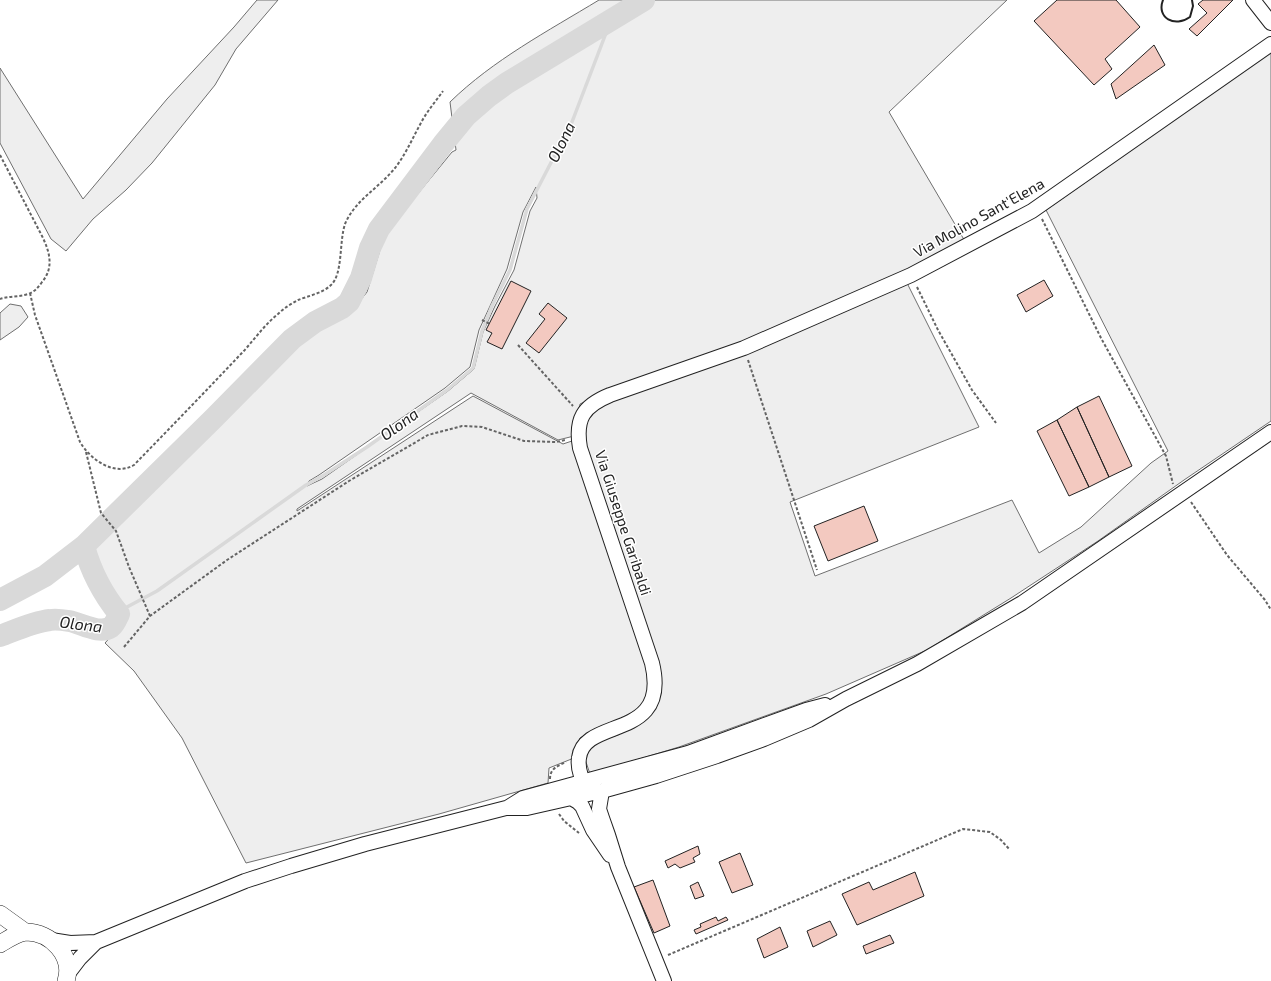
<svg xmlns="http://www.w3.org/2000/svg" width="1271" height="981" font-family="'Exo 2',sans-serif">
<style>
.green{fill:#eee;stroke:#6f6f6f;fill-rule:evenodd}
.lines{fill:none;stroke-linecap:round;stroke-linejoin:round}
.stream{stroke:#d9d9d9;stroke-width:3.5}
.river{stroke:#d9d9d9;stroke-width:22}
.building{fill:#f3c9c0;stroke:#222}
.minor-casing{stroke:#222;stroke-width:16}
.major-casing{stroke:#222;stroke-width:18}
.path{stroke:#646464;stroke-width:2;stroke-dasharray:3 2;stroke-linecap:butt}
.minor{stroke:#fff;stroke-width:14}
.major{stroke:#fff;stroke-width:17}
.wall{stroke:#222;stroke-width:2}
.labels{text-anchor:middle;stroke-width:3;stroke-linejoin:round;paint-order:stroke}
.street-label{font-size:15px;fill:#222;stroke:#fff}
.water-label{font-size:16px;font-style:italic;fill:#222;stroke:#fff}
</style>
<rect width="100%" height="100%" fill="#fff"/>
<path class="green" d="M257 0H278L236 49 215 85 152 163 126 190 93 219 66 251 51 239 0 143V68L83 199 167 99 234 27Z
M599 0H1007L889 112 966 243 920 265 727 348 595 397 580 404 574 436 558 440 471 393 297 509V511L473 396 563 444 575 440 651 675 645 702 629 717 604 726 580 738 574 758 549 768 548 783 439 814 246 863 182 738 134 671 105 643 125 621 121 606 103 582 89 546 124 520 197 443 247 398 300 345 322 329 349 315 367 292 385 234 452 152 456 150 450 102C493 60 548 31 599 0ZM536 187 537 198 530 211 514 270 495 306 483 332 474 369 448 391 322 479 307 486 309 481 319 475 445 388 470 367 479 330 507 269 523 212Z
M1271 52V421L1184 480 1098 541 1011 598 927 650 826 694 679 747 590 774 585 759 587 750 598 741 618 735 641 721 661 691 583 443 585 420 606 402 907 283 979 427 790 502 815 576 1012 500 1039 553 1081 527 1151 463 1168 451 1046 210Z
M10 304 21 306 28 317 19 327 0 340V313Z"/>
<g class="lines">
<path class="stream" d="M119 614 127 607 157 591 306 485 324 475 367 447 447 390 473 368 482 331 492 306 510 270 527 209 572 122 611 20"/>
<path class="river" d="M0 600 45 576 84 546 214 418 292 339 315 322 342 308 349 302 361 278 370 248 379 229 443 144 466 116 489 96 507 83 644 0
M0 636C16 630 33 622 50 620 56 619 63 620 69 621 81 623 99 635 111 627 115 624 117 618 119 614 102 593 91 572 84 546"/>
</g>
<path class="building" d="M1057 0H1116L1140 27 1105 59 1112 69 1094 85 1034 21Z
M1203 0H1233L1197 36 1189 29 1207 13 1198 4Z
M1154 45 1165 65 1116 99 1111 84Z
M1044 280 1053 296 1026 312 1017 295Z
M511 281 531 291 502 349 487 342 492 333 486 330Z
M548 303 567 318 539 353 526 343 545 319 539 314Z
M1099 396 1132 466 1109 477 1077 407Z
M1077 407 1109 477 1089 487 1057 420Z
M1057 420 1089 487 1069 496 1037 431Z
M864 506 878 541 828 561 814 526Z
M698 846 700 854 693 858 695 862 680 868 675 864 668 868 665 861Z
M740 853 753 885 732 893 719 862Z
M915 872 924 896 857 925 842 894 869 882 873 890Z
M653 880 670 926 654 933 634 887Z
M698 882 704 896 695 899 690 886Z
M716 917 718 921 726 917 728 920 696 934 694 930 701 927 700 924Z
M830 921 837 935 813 947 807 931Z
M780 927 788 947 764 958 757 939Z
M890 935 894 943 866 954 863 946Z"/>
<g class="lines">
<g class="minor-casing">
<path id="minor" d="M1253 0 1271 23
M581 776C579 770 578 764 579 758 584 716 671 742 652 663L580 448C575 419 583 406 610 395L744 348 911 275 1032 211 1271 44
M602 791 599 809 602 818 608 835 618 867 664 981
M571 798 578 802 582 806 593 830 610 855
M507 808 523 798 688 753 806 710 825 705
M51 940 70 943 96 942 245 881 291 866 365 844 506 808H527L602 791 656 776 717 756 764 739 809 720 846 699 917 664 1022 603 1271 432
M67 975 80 958 96 942"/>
</g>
<g class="major-casing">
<path id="major" d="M0 914 25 932
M0 944C8 939 17 933 26 932 51 932 74 956 66 981"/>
</g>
<path class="path" d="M0 155 42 236C50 252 54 268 42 282 38 288 34 292 28 294 19 297 9 296 0 299
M1042 219 1101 338 1166 456 1173 484
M917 287 938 330 972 390 996 423
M30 293 35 315 80 442C90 459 114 477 134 465 169 429 204 393 239 356 252 343 263 326 278 314 284 308 291 304 298 300 308 296 323 293 331 285 343 274 339 242 345 224 355 200 379 188 395 168 406 154 413 137 422 121 428 110 436 101 443 91
M482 320 490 324
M518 345 573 406
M748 360 817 570
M86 452 101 513 116 531 129 567 150 616
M1191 502 1227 555 1265 600 1271 610
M124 647 150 616 227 560 349 481 428 435 462 426 482 427 524 441 556 442 565 440
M550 779C550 768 558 766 566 762
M559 814 564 821 579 833
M668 955 963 829 990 832 1001 840 1010 850"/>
<use href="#minor" class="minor"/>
<use href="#major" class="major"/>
<path class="wall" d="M1163 0C1156 18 1175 28 1190 17L1193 6 1192 0"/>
</g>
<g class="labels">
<g class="street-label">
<text transform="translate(979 218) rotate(-29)" y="5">Via Molino Sant'Elena</text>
<text transform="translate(623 523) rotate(72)" y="5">Via Giuseppe Garibaldi</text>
</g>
<g class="water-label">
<text transform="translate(561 142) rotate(-64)" y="6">Olona</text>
<text transform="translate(399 424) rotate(-36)" y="6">Olona</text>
<text transform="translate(81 624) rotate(7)" y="6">Olona</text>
</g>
</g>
</svg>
